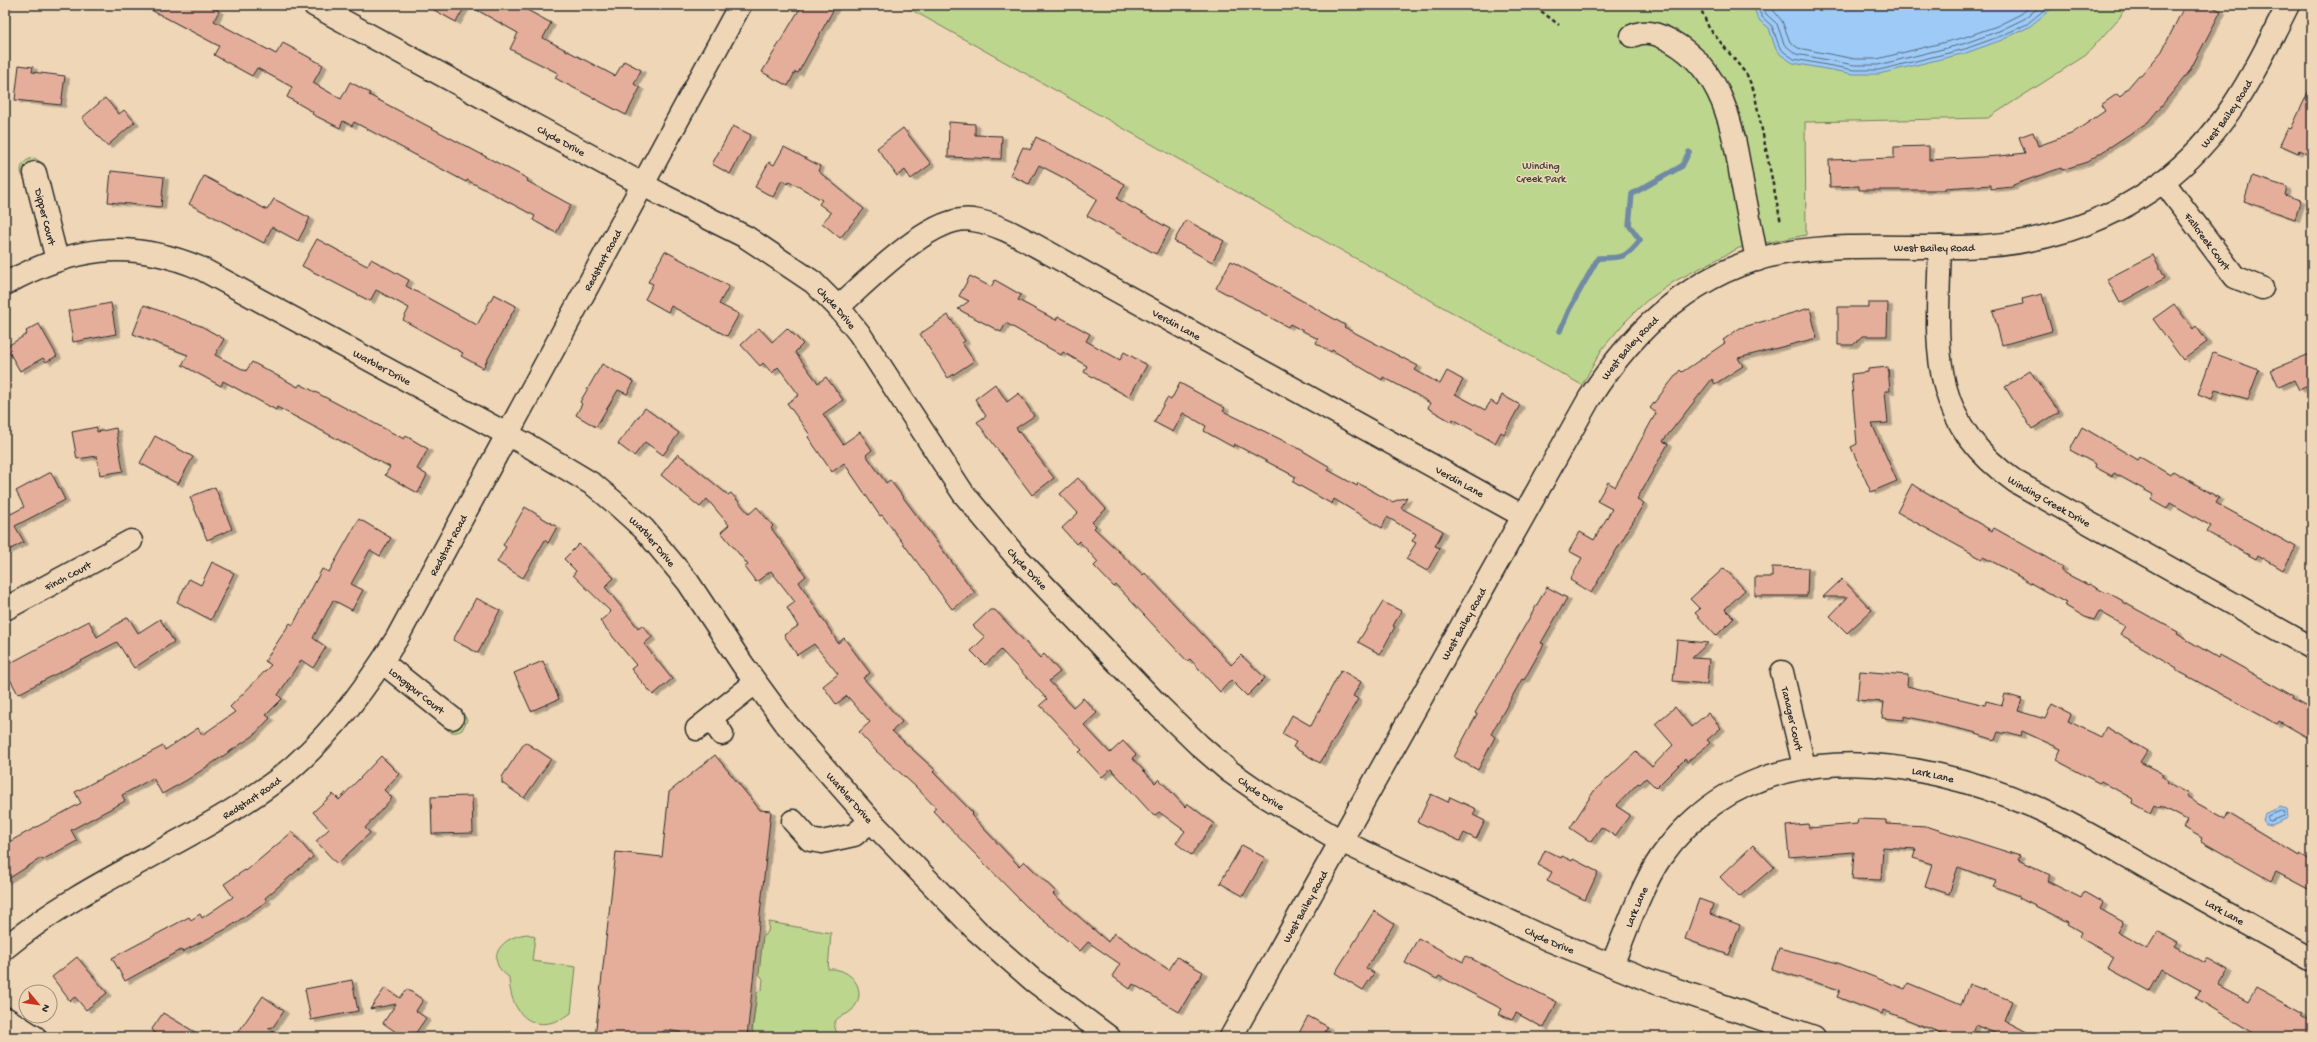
<svg xmlns="http://www.w3.org/2000/svg" width="2317" height="1042" font-family="'Gochi Hand',sans-serif">
<style>
.green{fill:#bdd68e;stroke:#74805c}
.water{fill:#9dcaf7;stroke:#6f8aa5}
.lines{fill:none;stroke-linecap:round;stroke-linejoin:round}
.shore{stroke:#596b7d;stroke-width:1}
.stream{stroke:#6f8aa5;stroke-width:5.5}
.building{fill:#e5ae9b;stroke:#2b2b2b;filter:url(#shadow)}
.minor-casing{stroke:#2b2b2b;stroke-width:25}
.path{stroke:#2b2b2b;stroke-width:2.5;stroke-dasharray:4 3;stroke-linecap:butt}
.minor{stroke:#eed6b6;stroke-width:22}
.labels{text-anchor:middle;stroke-width:3;stroke-linejoin:round;paint-order:stroke}
.street-label{font-size:11px;fill:#2b2b2b;stroke:#eed6b6}
.park-label{font-size:11px;fill:#41453a;stroke:#eed6b6}
</style>
<defs>
<filter id="shadow"><feDropShadow dx="4.5" dy="2.5" stdDeviation="0" flood-color="#0004"/></filter>
</defs>
<rect width="100%" height="100%" fill="#eed6b6"/>
<filter id="ink" filterUnits="userSpaceOnUse"><feTurbulence type="fractalNoise" baseFrequency=".025" numOctaves="2"/><feDisplacementMap in="SourceGraphic" scale="8" xChannelSelector="R" yChannelSelector="G"/><feConvolveMatrix kernelMatrix="1 2 1 2 8 2 1 2 1" color-interpolation-filters="sRGB"/></filter>
<g filter="url(#ink)">
<path class="green" d="M903 5H2126L2120 17 2086 55 1988 118 1805 122 1806 235 1739 248 1675 281 1645 302 1624 323 1602 349 1582 385Z
M34 158 44 164 46 176 27 182C17 173 20 160 34 158Z
M453 708 461 710 467 720 462 730C453 735 446 731 442 723Z
M769 922 831 933 828 969C850 967 870 990 852 1010 848 1015 840 1015 836 1020 832 1027 837 1031 839 1037H756L752 1030 757 993 762 989 763 979 759 974 763 936 768 932Z
M528 934 535 937 532 961 576 967 571 1013C536 1038 510 1016 509 977 483 960 501 936 528 934Z"/>
<path class="water" d="M1752 5H2056L2029 27 2002 40 1966 53 1879 74H1853L1793 63 1781 55 1775 47 1769 28 1759 20Z
M2280 807 2287 809 2288 818 2272 825 2266 824 2263 820 2265 814Z"/>
<g class="lines">
<path class="shore" d="M1756 5 1762 17 1772 26 1779 46 1784 52 1794 59 1854 70H1879L1965 49 2001 36 2027 24 2050 5
M1762 5 1766 14 1777 24 1784 44 1796 54 1854 65H1878L1963 44 1999 31 2024 19 2042 5
M1769 5 1782 21 1790 42 1798 48 1855 59H1877L1962 38 1997 26 2021 14 2032 5
M2281 811 2285 812 2284 816 2271 821 2268 820 2269 816Z"/>
<path class="stream" d="M1560 331 1569 310 1598 258C1622 258 1625 259 1640 240L1629 225 1632 194 1682 166 1689 152"/>
</g>
<path class="building" d="M142 5H208L219 11 214 21 276 54 283 43 323 65 313 83 341 99 350 82 370 93 369 95 528 179 527 181 571 205 556 233 533 220 535 216 467 180 466 182 354 122 352 126 343 121 340 128 312 114 313 112 287 97 292 87 257 68 252 76 214 55 219 46Z
M425 5H466L456 22Z
M468 5H518L551 23 543 38 615 76 624 61 641 70 634 84 640 88 626 115 555 78 558 73 510 49 518 33Z
M802 5H836L798 73 795 72 788 86 762 72Z
M2185 5H2209L2221 11 2189 72 2148 122 2087 162 2062 170 2061 168 2013 185V187L1991 189V185L1945 188V190H1859V186L1830 187 1829 160 1894 158V147L1929 146V160L2000 156 2025 153 2019 137 2033 132 2038 146 2071 134 2105 111 2101 105 2117 94 2120 97 2139 75 2141 76 2162 51Z
M19 65 33 67 32 72 65 76 61 105 15 100Z
M2312 84V157L2299 150 2298 153 2280 145 2288 128 2291 129Z
M105 98 119 114 124 110 135 122 107 146 82 118Z
M949 122 975 124V135L1002 136 1001 159 948 157Z
M733 126 751 135 730 174 712 164Z
M903 128 931 164 911 179 905 170 897 176 877 148Z
M1036 137 1125 184 1117 199 1170 229 1156 254 1087 216 1097 199 1064 178 1039 165 1029 184 1010 175 1023 147 1030 150Z
M784 147 820 166 818 171 864 209 840 238 822 223 831 213 819 204 822 200 789 181 787 184 782 180 773 197 755 187 769 162 774 165Z
M111 171 164 177 161 207 108 202Z
M204 176 267 210 274 199 310 218 298 241 272 227 264 243 189 204Z
M2252 176 2287 187 2285 195 2301 200 2295 219 2244 201Z
M1186 220 1224 241 1212 262 1174 241Z
M317 239 367 266 371 259 409 280 406 286 477 325 494 294 516 306 483 368 461 356 463 353 403 320 409 308 376 290 370 301 302 266Z
M665 251 729 286 719 304 739 314 727 336 671 306 668 312 645 299 653 284 648 282Z
M2153 255 2165 278 2120 303 2107 279Z
M1231 261 1345 325 1344 327 1418 366 1415 370 1440 384 1447 371 1463 380 1455 394 1485 410 1491 401 1497 405 1502 395 1520 405 1504 434 1501 432 1495 443 1453 419 1452 422 1428 408 1430 403 1417 395 1383 377 1382 380 1332 350 1331 352 1316 343 1318 339 1290 324 1288 327 1216 288Z
M970 276 991 287 995 280 1021 295 1018 300 1056 320 1058 316 1090 334 1086 341 1120 360 1124 352 1147 365 1129 397 1084 372 1087 366 1063 352 1061 355 1006 323 1001 332 958 309 969 301 959 296Z
M2042 294 2052 331 2002 345 1993 311 2023 304 2022 299Z
M111 303 116 334 73 342 68 311Z
M1868 303H1888L1887 336H1862L1853 345H1838V307H1868Z
M2174 304 2193 329 2196 326 2207 342 2183 360 2153 319Z
M144 305 201 326 224 339 215 355 246 371 252 362 298 387 300 384 404 439 406 436 428 449 417 469 427 475 418 493 385 475 390 467 277 407 276 410 223 381 221 386 182 365 188 355 133 334Z
M1810 308 1817 338 1738 358 1743 366 1715 384 1712 379 1663 441 1668 444 1637 499 1644 503 1591 593 1570 580 1582 558 1569 551 1580 532 1594 540 1612 509 1597 501 1608 482 1615 487 1656 413 1650 408 1680 370 1682 372 1725 343 1723 340 1740 328Z
M948 315 965 341 962 343 974 361 948 378 920 334Z
M39 324 57 356 46 362 43 358 20 371 6 347 27 334 26 331Z
M759 328 772 342 787 328 803 344 795 352 818 383 826 377 843 400 823 414 843 444 860 432 872 450 866 455 886 483 890 480 975 593 952 609 882 515 880 516 844 463 832 472 808 437 810 435 787 403 799 395 778 367 772 373 763 363 760 366 741 345Z
M2213 353 2259 370 2248 399 2215 390 2212 399 2198 394Z
M2312 353V384L2299 390 2294 380 2279 387 2271 370Z
M602 364 634 382 627 394 618 390 596 427 576 415 582 404 580 402Z
M1888 367 1890 391H1885L1888 423 1872 424 1897 481 1871 492 1851 447 1857 444 1851 374 1868 372V369Z
M2030 371 2059 412 2032 429 2005 387Z
M1180 383 1225 408 1223 411 1298 448 1330 467 1328 470 1357 486 1358 483 1392 502 1407 497 1401 508 1443 531 1435 546 1440 548 1427 571 1406 559 1416 543 1412 541 1416 534 1387 517 1382 528 1334 499 1332 504 1293 482 1296 477 1234 444 1233 447 1204 431 1206 426 1183 413 1173 432 1154 422 1167 398 1171 400Z
M995 384 1007 402 1019 393 1034 416 1016 428 1054 478 1032 495 977 422 986 416 975 399Z
M645 408 679 433 663 455 645 442 634 456 618 444Z
M97 427V432L116 428 123 471 100 475 97 456 77 459 72 432Z
M2082 427 2138 460 2140 457 2170 475 2173 471 2219 498 2216 503 2296 547 2283 570 2258 555 2256 559 2207 532 2211 526 2170 503 2167 509 2151 500 2154 495 2114 473 2112 476 2095 467 2096 464 2070 450Z
M155 436 193 457 178 484 140 463Z
M678 454 728 495 731 493 749 514 757 507 773 526 771 528 806 576 799 582 838 643 844 638 870 673 863 678 902 722 892 731 935 770 933 772 973 813 971 815 1019 866 1024 861 1056 892 1053 894 1108 942 1114 933 1169 970 1177 957 1203 972 1179 1012 1133 984 1130 989 1112 976 1120 964 1088 942 1080 951 1026 906 933 811 936 808 915 786 876 751 859 732 870 722 847 696 836 704 823 686 838 674 814 644 797 655 784 635 798 626 787 608 795 602 771 571 756 582 745 567 748 565 721 532 729 525 707 499 700 507 661 475Z
M51 472 65 500 15 526 24 542 5 552V507L9 515 24 507 16 491Z
M1078 478 1106 509 1092 522 1096 526 1094 528 1143 575 1145 573 1231 665 1241 655 1265 678 1247 696 1231 680 1220 692 1190 659 1187 661 1116 585 1114 587 1094 566 1098 562 1079 541 1076 544 1062 528 1078 513 1060 494Z
M1912 484 1992 531 1994 528 2063 567 2061 571 2088 585 2089 584 2106 593 2107 592 2123 601V602L2178 632 2177 634 2218 658 2220 655 2293 696 2292 698 2312 709V740L2279 721 2277 724 2176 670 2177 668 2120 634 2125 626 2099 611 2094 620 2085 617 2064 605 2066 603 1997 564 1983 557 1982 559 1897 512Z
M215 487 232 529 207 540 190 497Z
M525 507 557 527 548 543 545 540 523 578 497 562 506 547 503 545Z
M359 519 391 538 380 556 370 550 351 584 363 590 352 610 333 600 313 638 326 647 313 668 301 660 278 695 282 699 266 715 270 718 253 736 187 780 162 794 153 778 122 795 125 801 71 830 77 841 42 860 41 858 5 881V844L81 803 75 792 163 746 165 750 198 728 202 735 235 712 230 707 271 665 265 661 290 623 293 625 322 569 329 572Z
M579 544 614 578 605 587 638 628 642 625 652 637 644 644 672 679 653 695 631 669 636 665 600 621 611 612 573 575 576 571 564 559Z
M212 562 234 573 211 620 177 602 189 579 201 585Z
M1772 567 1808 568 1807 596H1755V577H1772Z
M1724 568 1745 590 1725 609 1734 618 1716 636 1695 613 1700 609 1690 599Z
M1842 579 1872 610 1847 633 1830 616 1848 597H1823Z
M1547 587 1567 598 1541 643 1544 644 1524 680 1522 679 1491 734 1495 737 1478 770 1454 757 1477 714 1475 713Z
M476 598 500 610 478 653 453 640Z
M1383 602 1401 611 1393 626 1395 627 1380 654 1358 642Z
M990 610H995L1040 658 1044 654 1060 672 1049 681 1073 707 1083 698 1097 713 1084 725 1110 753 1123 741 1136 755 1132 758 1155 783 1159 779 1185 807 1187 803 1214 824 1191 855 1176 843 1185 831 1159 812 1154 816 1111 769 1102 777 1079 752 1082 750 1040 705 1047 699 1001 650 985 665 971 651 985 637 973 626Z
M128 617 138 633 160 619 174 642 134 668 117 642 18 694 5 670V666L89 621 97 637Z
M1677 640 1708 643 1692 658 1709 659 1707 684 1673 681Z
M543 661 559 699 531 711 514 673Z
M1341 670 1361 682 1353 696 1358 699 1320 763 1293 747 1296 742 1282 734 1292 715 1311 726Z
M1860 671 1908 675 1907 686 1985 705 1986 701 2002 705 2005 694 2022 699 2018 711 2045 719 2052 704 2071 714 2068 721 2101 737 2106 727 2147 751 2140 762 2163 774 2161 776 2168 780 2167 782 2188 794 2186 797 2225 819 2228 813 2299 856 2300 854 2312 861V891L2276 872 2271 881 2201 841 2202 838 2183 827 2187 820 2161 806 2160 808 2154 805 2150 813 2132 803 2133 799 2101 781 2099 783 2056 760 2061 749 2022 731 2021 736 2007 732 2006 734 1998 732 1995 740 1976 734 1977 733 1904 716V720L1882 718 1884 702 1857 700Z
M1675 707 1691 727 1708 713 1721 728 1707 740 1710 743 1687 762 1685 759 1656 788 1646 778 1640 784 1638 783 1616 806 1630 815 1615 836 1601 827 1591 842 1570 828 1594 791 1636 752 1652 767 1673 745 1655 724Z
M525 742 551 759 524 798 502 783V777Z
M715 755 760 810 771 811 747 1037H684L680 1032 665 1030 656 1037H595L616 852 662 857 669 792Z
M381 756 399 774 384 790 392 798 365 828 370 833 337 864 316 841 329 829 313 812 333 794 339 800Z
M1431 794 1448 802 1450 797 1476 809 1473 815 1485 821 1476 839 1464 833 1460 841 1418 822Z
M472 796 473 833 432 834 431 797Z
M1858 819 1886 820V824L1926 826 2020 856 2018 860 2050 875 2047 881 2081 898 2084 892 2103 903 2100 909 2123 922 2117 932 2147 949 2158 931 2178 942 2175 946 2205 963 2207 958 2228 970 2218 986 2248 1002 2256 988 2303 1014 2301 1016 2312 1023V1037H2260L2196 998 2200 990 2162 969 2150 991 2108 968 2114 957 2079 937 2081 932 2067 924 2068 922 2019 898 2020 896 1993 886 1996 881 1958 867 1949 894 1925 886 1932 864 1913 858 1916 849 1883 847 1881 880 1852 879 1854 852 1789 857 1786 826 1808 824 1809 828 1857 824Z
M292 832 313 857 265 898 267 901 228 928 182 952 181 950 125 981 112 958 189 917 191 920 200 914 202 918 233 897 224 884 245 870 246 871Z
M1242 845 1265 858 1243 896 1220 883Z
M1753 845 1774 867 1739 897 1720 877Z
M1545 850 1561 858 1562 856 1572 861 1573 859 1598 872 1585 900 1547 881 1552 872 1538 865Z
M1699 899 1713 904 1710 914 1740 925 1729 955 1685 939Z
M1374 911 1394 924 1366 968 1374 973 1363 990 1335 973Z
M1418 938 1463 962 1466 956 1557 1002 1544 1028 1516 1013 1512 1020 1499 1014 1502 1009 1439 976 1437 979 1405 963Z
M1779 948 1838 963 1905 989 1908 983 1961 1005 1969 984 2012 1001 2004 1020 2036 1037H2005L1975 1025 1970 1037H1951L1883 1010 1882 1014 1837 997 1840 990 1772 969Z
M77 957 107 993 86 1010 75 997 70 1001 52 977Z
M352 980 358 1011 311 1020 305 989Z
M385 988 400 998 407 989 423 1000 416 1011 426 1018 413 1037H403L383 1023 396 1004 370 1009Z
M263 996 284 1011 273 1027 268 1028 280 1037H235Z
M163 1013 203 1037H157L152 1029Z
M1308 1016 1328 1027 1322 1037H1297Z"/>
<g class="lines">
<g class="minor-casing">
<g id="minor">
<path id="s1" d="M314 5 664 196 746 237 813 282 838 307 859 333 963 493 1014 554 1159 706 1199 745 1229 771 1265 796 1341 841 1549 940 1651 981 1814 1037"/>
<path d="M1632 36C1645 29 1658 34 1671 41 1724 71 1733 129 1742 182 1747 208 1752 234 1757 260"/>
<path id="s2" d="M35 173 57 260"/>
<path id="s3" d="M2163 181 2235 277 2262 288"/>
<path id="s4" d="M1940 247C1937 346 1926 419 2016 482L2312 648"/>
<path id="s5" d="M5 284C72 247 128 238 200 268L529 446 594 485 613 501 644 529 688 582 743 665 787 725 871 821 977 931 1034 981 1109 1037"/>
<path id="s6" d="M838 307C867 282 933 212 973 220 1000 224 1025 240 1049 253L1523 516"/>
<path id="s7" d="M5 609 131 541"/>
<path id="s8" d="M382 662 452 718"/>
<path id="s9" d="M1782 672 1804 766"/>
<path d="M711 719 722 734"/>
<path d="M697 729 755 683"/>
<path d="M793 821 810 840 822 842 854 835 871 821"/>
<path id="s10" d="M5 948C88 879 191 844 277 780 326 742 365 690 397 638L740 5"/>
<path id="s11" d="M1612 965C1625 934 1642 884 1661 857 1750 731 1912 753 2037 808 2082 828 2124 855 2167 879 2216 906 2264 933 2312 960"/>
<path d="M5 1018 35 1037"/>
<path id="s12" d="M1231 1037 1589 399C1634 328 1698 268 1784 253 1843 243 1903 248 1962 247 2033 246 2103 226 2161 183 2225 135 2253 75 2288 5"/>
</g>
</g>
<path class="path" d="M1538 5 1541 11 1559 25
M1699 5 1709 28 1747 75 1754 91 1781 223"/>
<use href="#minor" class="minor"/>
</g>
</g>
<g class="labels">
<g class="street-label">
<text dy="4" stroke="none"><textPath href="#s12" startOffset="1469">West Bailey Road</textPath></text>
<text dy="4" stroke="none"><textPath href="#s1" startOffset="282">Clyde Drive</textPath></text>
<text dy="4" stroke="none"><textPath href="#s2" startOffset="45">Dipper Court</textPath></text>
<text dy="4" stroke="none"><textPath href="#s3" startOffset="75">Fallcreek Court</textPath></text>
<text dy="4" stroke="none"><textPath href="#s12" startOffset="1133">West Bailey Road</textPath></text>
<text dy="4" stroke="none"><textPath href="#s10" startOffset="937">Redstart Road</textPath></text>
<text dy="4" stroke="none"><textPath href="#s1" startOffset="606">Clyde Drive</textPath></text>
<text dy="4" stroke="none"><textPath href="#s6" startOffset="394">Verdin Lane</textPath></text>
<text dy="4" stroke="none"><textPath href="#s12" startOffset="797">West Bailey Road</textPath></text>
<text dy="4" stroke="none"><textPath href="#s5" startOffset="411">Warbler Drive</textPath></text>
<text dy="4" stroke="none"><textPath href="#s6" startOffset="718">Verdin Lane</textPath></text>
<text dy="4" stroke="none"><textPath href="#s4" startOffset="300">Winding Creek Drive</textPath></text>
<text dy="4" stroke="none"><textPath href="#s5" startOffset="735">Warbler Drive</textPath></text>
<text dy="4" stroke="none"><textPath href="#s10" startOffset="613">Redstart Road</textPath></text>
<text dy="4" stroke="none"><textPath href="#s1" startOffset="930">Clyde Drive</textPath></text>
<text dy="4" stroke="none"><textPath href="#s7" startOffset="71">Finch Court</textPath></text>
<text dy="4" stroke="none"><textPath href="#s12" startOffset="474">West Bailey Road</textPath></text>
<text dy="4" stroke="none"><textPath href="#s8" startOffset="45">Longspur Court</textPath></text>
<text dy="4" stroke="none"><textPath href="#s9" startOffset="48">Tanager Court</textPath></text>
<text dy="4" stroke="none"><textPath href="#s11" startOffset="422">Lark Lane</textPath></text>
<text dy="4" stroke="none"><textPath href="#s1" startOffset="1255">Clyde Drive</textPath></text>
<text dy="4" stroke="none"><textPath href="#s10" startOffset="289">Redstart Road</textPath></text>
<text dy="4" stroke="none"><textPath href="#s5" startOffset="1059">Warbler Drive</textPath></text>
<text dy="4" stroke="none"><textPath href="#s12" startOffset="150">West Bailey Road</textPath></text>
<text dy="4" stroke="none"><textPath href="#s11" startOffset="63">Lark Lane</textPath></text>
<text dy="4" stroke="none"><textPath href="#s11" startOffset="746">Lark Lane</textPath></text>
<text dy="4" stroke="none"><textPath href="#s1" startOffset="1579">Clyde Drive</textPath></text>
</g>
<g class="park-label">
<text x="1541" y="169">Winding<tspan x="1541" dy="13">Creek Park</tspan></text>
</g>
</g>
<rect width="2317" height="1042" fill="none" stroke="#eed6b6" stroke-width="20"/>
<rect x="10" y="10" width="2297" height="1022" fill="none" stroke="#2b2b2b" stroke-width="1.5" filter="url(#ink)"/>
<g transform="translate(38 1004) rotate(119)"><circle r="19" fill="#eed6b6" stroke="#a0927e"/>
<path d="M0-3L7 15L0 10L-7 15Z" fill="#c8321e"/>
<text y="-6" font-size="11" font-weight="bold" text-anchor="middle" fill="#2b2b2b">N</text>
</g>
</svg>
